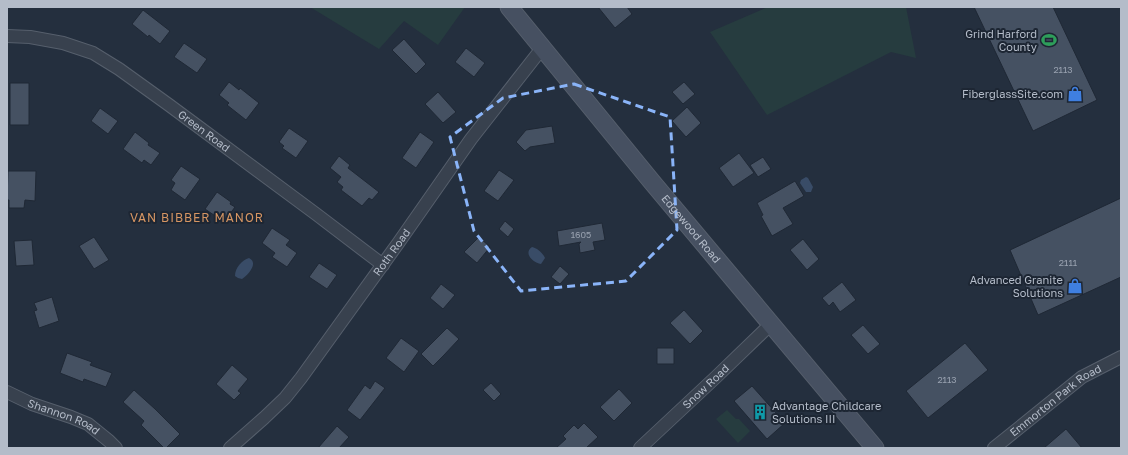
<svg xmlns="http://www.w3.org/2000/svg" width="1128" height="455" font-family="'Golos Text',sans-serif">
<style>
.green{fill:#263c3f}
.water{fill:#394c67}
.building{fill:#455162;stroke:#1f2835}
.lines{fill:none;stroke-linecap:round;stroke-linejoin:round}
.street-casing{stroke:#565f6c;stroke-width:14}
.secondary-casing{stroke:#565f6c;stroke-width:19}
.street{stroke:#38414e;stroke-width:12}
.secondary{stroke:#465061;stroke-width:17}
.marked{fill:none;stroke:#8ab4f8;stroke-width:3;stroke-dasharray:8 5;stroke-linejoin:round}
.labels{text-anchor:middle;stroke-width:4;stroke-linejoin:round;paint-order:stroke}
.number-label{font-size:9px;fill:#98a1af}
.poi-label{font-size:11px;fill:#b4bcc9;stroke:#1d2633;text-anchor:end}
.street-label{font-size:11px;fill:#b4bcc9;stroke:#1d2633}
.neighbourhood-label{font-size:12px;letter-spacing:1px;fill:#d59563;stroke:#1d2633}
</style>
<rect width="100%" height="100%" fill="#242f3e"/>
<path class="green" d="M310 7H465L438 45 404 21 379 49Z
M768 7H906L916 58 891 52 767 115 710 32Z
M727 410 736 419H739L750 431 738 443 716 419Z"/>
<path class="water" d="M806 177 808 178 813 187 811 192H806L800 183 801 180Z
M532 247C537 248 543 253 545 258L541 264C533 263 523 253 532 247Z
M249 258C259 263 248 275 242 279L238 278 235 276C235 268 242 260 249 258Z"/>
<path class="building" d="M598 7H627L632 14 615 28Z
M974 7H1053L1097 100 1033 131Z
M143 10 170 31 160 44 149 35 148 37 132 24Z
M404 39 426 64 416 74 392 50Z
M184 43 207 59 197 73 174 57Z
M466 48 485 63 474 77 455 62Z
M229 82 239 90 240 88 259 103 246 120 227 105 229 103 219 95Z
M684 82 695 94 683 104 672 92Z
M10 83H29V125H10Z
M438 92 456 112 443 123 425 104Z
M687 107 701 123 686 137 672 121Z
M100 108 118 121 108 134 91 121Z
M552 126 555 143 530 147 525 151 516 142 526 130Z
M289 128 308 141 296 158 282 148 284 146 279 142Z
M135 132 149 143 148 145 160 153 151 165 144 160 142 163 123 149Z
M420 132 434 142 416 168 402 158Z
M739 153 754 173 733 187 719 168Z
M339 156 350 165 348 168 379 192 372 200 369 198 362 206 341 190 343 187 337 182 341 177 330 168Z
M763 157 771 169 758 177 750 165Z
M181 166 200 179 185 200 171 190 175 183 171 180Z
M499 170 514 180 498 201 484 191Z
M8 171H36L35 201 25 200 24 208H9V200H7Z
M795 181 804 196 783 208 793 224 772 236 761 216 763 215 757 203Z
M217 192 231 202 230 204 235 207 224 222 205 209Z
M1121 198V277L1038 315 1010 250Z
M505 221 514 229 508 237 499 229Z
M602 223 605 240 593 242 595 250 580 253 579 244 581 242 559 246 557 231Z
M272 228 290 240 286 245 297 253 287 267 272 257 275 253 262 243Z
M94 237 109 260 94 269 79 246Z
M479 237 490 247 477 263 464 252Z
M803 239 819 259 807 270 790 250Z
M32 240 34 265 16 266 14 241Z
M319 263 337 275 327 289 309 277Z
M560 266 569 274 560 284 551 277Z
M842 282 856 300 840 312 833 302 829 306 822 298Z
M441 284 455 295 443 309 430 298Z
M52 297 59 321 39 328 34 311 37 310 34 303Z
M684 310 703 331 690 344 670 323Z
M863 325 880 344 868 354 851 335Z
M447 328 459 339 444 355 433 366 421 354Z
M401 338 419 351 404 372 386 358Z
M965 343 988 370 928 418 906 391Z
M657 348H674V364H657Z
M67 353 92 362 90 365 112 373 106 387 84 379 83 382 60 373Z
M232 365 248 379 238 391 241 393 234 400 216 384Z
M375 381 385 388 360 420 347 410 365 385 370 389Z
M491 383 501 394 494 401 483 390Z
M752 386 785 423 767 439 734 401Z
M619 389 632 403 614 421 600 407Z
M134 390 155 409 180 434 166 448H164L141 425 144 421 123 402Z
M584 423 598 437 586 448H556L566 439 563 436 574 425 578 429Z
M337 426 349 437 339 448H318Z
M1066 429 1082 448H1044Z"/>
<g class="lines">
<g class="street-casing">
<g id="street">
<path id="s1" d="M7 36 30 37 63 43 93 53 119 69 169 105 316 214 383 265"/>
<path id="s2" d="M7 392 32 404 71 417 88 424 109 441 116 448"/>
<path id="s3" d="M230 448 264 418 285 398 301 378 399 242 471 139 543 47"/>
<path id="s4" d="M640 448 716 377 771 324"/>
<path id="s5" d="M994 448 1082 377 1121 357"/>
</g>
</g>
<g class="secondary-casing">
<g id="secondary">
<path id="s6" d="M509 7 652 182 875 448"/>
</g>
</g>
<use href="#street" class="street"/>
<use href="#secondary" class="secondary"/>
</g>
<path class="marked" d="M574 84 670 117 677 230 626 281 521 291 474 231 450 137 503 98Z"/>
<defs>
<g id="stadium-bare" transform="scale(1.2)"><path d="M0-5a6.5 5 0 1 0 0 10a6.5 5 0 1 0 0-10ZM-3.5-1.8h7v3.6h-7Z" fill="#2e9e5b" stroke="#1d2633" stroke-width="2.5" paint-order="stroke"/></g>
<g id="shop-bare" transform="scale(1.2)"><path d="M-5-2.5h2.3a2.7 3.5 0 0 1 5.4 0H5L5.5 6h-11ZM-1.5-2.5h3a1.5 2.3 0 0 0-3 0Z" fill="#3f7fe0" stroke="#1d2633" stroke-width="2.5" paint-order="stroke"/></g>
<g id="building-bare" transform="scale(1.2)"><path d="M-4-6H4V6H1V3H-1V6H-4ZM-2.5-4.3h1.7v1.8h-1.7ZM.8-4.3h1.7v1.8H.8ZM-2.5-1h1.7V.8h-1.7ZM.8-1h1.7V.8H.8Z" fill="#0f9aa8" stroke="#1d2633" stroke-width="2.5" paint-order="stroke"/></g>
</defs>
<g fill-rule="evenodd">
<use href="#stadium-bare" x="1049" y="40"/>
<use href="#shop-bare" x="1075" y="94"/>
<use href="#shop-bare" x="1075" y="286"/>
<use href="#building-bare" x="760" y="412"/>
</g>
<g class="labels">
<g class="number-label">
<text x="1063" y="73">2113</text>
<text x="581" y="238">1605</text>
<text x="1068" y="266">2111</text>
<text x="947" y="383">2113</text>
</g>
<g class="poi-label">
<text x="1037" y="38">Grind Harford<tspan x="1037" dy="13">County</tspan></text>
<text x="1063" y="98">FiberglassSite.com</text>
<text x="1063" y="284">Advanced Granite<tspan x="1063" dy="13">Solutions</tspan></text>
<text x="772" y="410" text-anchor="start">Advantage Childcare<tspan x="772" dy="13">Solutions III</tspan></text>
</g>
<g class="street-label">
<text dy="4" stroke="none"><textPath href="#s1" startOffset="224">Green Road</textPath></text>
<text dy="4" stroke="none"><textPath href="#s6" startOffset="287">Edgewood Road</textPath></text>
<text dy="4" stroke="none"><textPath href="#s3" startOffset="255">Roth Road</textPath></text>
<text dy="4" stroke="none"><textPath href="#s4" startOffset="90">Snow Road</textPath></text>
<text dy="4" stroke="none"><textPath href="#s5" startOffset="78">Emmorton Park Road</textPath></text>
<text dy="4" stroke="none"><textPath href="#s2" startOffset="62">Shannon Road</textPath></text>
</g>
<g class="neighbourhood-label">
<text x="197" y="222">VAN BIBBER MANOR</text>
</g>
</g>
<rect width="1128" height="455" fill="none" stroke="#b4bcc9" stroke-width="16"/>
</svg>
